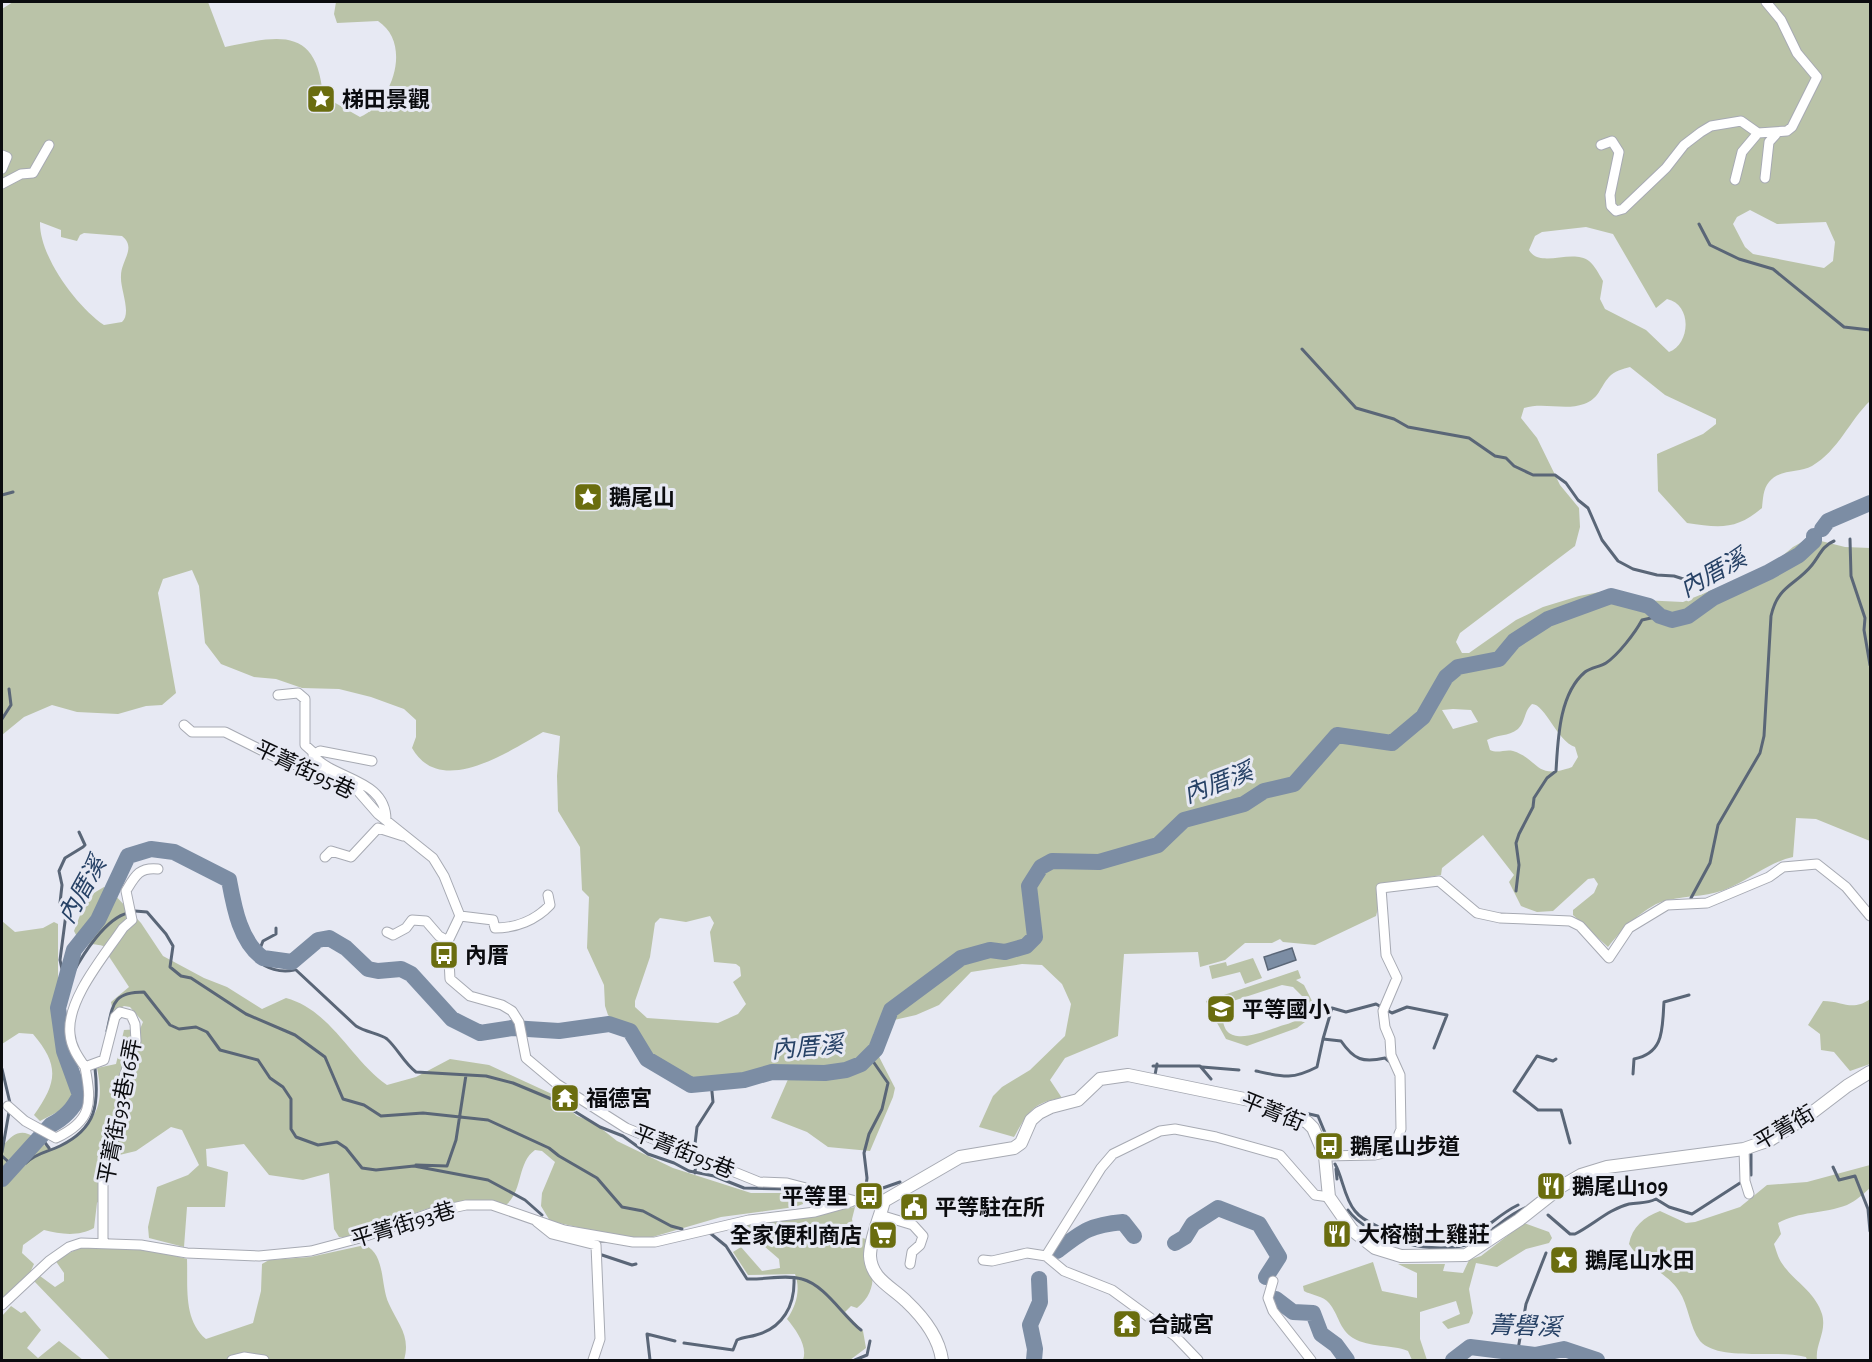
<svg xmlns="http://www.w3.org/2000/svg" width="1872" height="1362" font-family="'Alegreya Sans','Noto Sans TC',sans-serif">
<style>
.green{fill:#bac3a8;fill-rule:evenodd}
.water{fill:#7c8da4;stroke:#5a6677;stroke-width:1.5}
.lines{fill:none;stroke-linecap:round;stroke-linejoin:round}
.stream{stroke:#5a6677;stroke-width:3}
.river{stroke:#7c8da4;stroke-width:16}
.minor-casing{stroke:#a7aab3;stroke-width:11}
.tertiary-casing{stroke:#a7aab3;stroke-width:14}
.minor{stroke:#fff;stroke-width:9}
.tertiary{stroke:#fff;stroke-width:12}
.labels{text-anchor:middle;stroke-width:6;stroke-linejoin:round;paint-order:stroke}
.poi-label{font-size:22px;font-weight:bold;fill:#0b0c0f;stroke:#e7e9f3;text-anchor:start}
.street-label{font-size:22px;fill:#0b0c0f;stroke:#e7e9f3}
.water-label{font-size:24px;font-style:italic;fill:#274266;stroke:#e7e9f3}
</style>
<rect width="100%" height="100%" fill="#e7e9f3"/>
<path class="green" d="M13 2H208L225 47C281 35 317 27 323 96L360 117C392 104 413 44 378 21L337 23 334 14 336 2H1870V401C1849 421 1839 450 1812 466 1799 473 1779 469 1769 482 1763 489 1763 499 1762 508 1736 530 1720 528 1687 523L1658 491 1657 454 1703 434 1716 424V419L1665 395 1630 367C1623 369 1614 371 1609 377 1600 387 1599 399 1584 404 1565 411 1544 402 1524 408L1521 418 1537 438 1560 485 1579 508 1580 527 1575 546 1460 633 1456 642 1462 653H1469L1516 620 1543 607 1579 596 1610 590 1641 600 1683 602 1770 566 1793 547 1809 538 1845 547 1870 548V841L1816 819 1796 818 1793 857C1770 862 1752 878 1731 887 1711 897 1690 895 1668 900 1647 904 1621 930 1608 947L1573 915V910L1594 893 1598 884 1594 878 1588 879 1553 911 1537 912 1521 906 1509 882 1514 875 1483 835 1442 868 1441 875 1384 885 1376 916 1315 945 1283 942 1280 939 1272 943H1245L1225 960 1200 967 1198 952 1124 954 1118 1036 1065 1058 1050 1080 1062 1098C1033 1102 1028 1112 1014 1137L979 1127 993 1096 1002 1087 1030 1070 1065 1036 1071 1004 1062 984 1042 965 1022 964 971 972 939 1005 916 1015 881 1023 874 1032 872 1043 895 1088 893 1097 870 1151 828 1147 807 1132 771 1118 793 1068 695 1080 651 1057 630 1027 614 1021 608 1015 605 1006 604 985 587 948 589 897 582 890 580 847 558 811 557 776 560 736 543 732C508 752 440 798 412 748L416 737V720L404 709 371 697 339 689 302 688 276 679 254 677 221 664 205 643 199 586 192 570 163 579 158 593 176 693 162 705 146 706 118 714 77 712 52 705 24 717 2 735V9ZM1750 210 1777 224 1826 222 1835 242 1833 261 1824 268 1753 254 1745 247 1733 224 1737 217ZM40 222 61 230V237L77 241 80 235 84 233 122 236C137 248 121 260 121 276 120 289 132 313 122 322L104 325C77 307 39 256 40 222ZM1586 227 1613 234 1656 308 1667 299C1693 305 1690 344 1669 352L1646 330 1605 309 1600 299 1603 281C1599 274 1595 266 1589 261 1572 248 1540 269 1529 250L1535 236 1542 232ZM1532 704C1545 704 1557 741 1575 747L1578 757 1572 767C1535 781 1539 759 1513 751 1505 749 1498 754 1490 750L1487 740C1497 734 1508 737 1518 729 1526 721 1524 711 1532 704ZM1453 709 1471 710 1478 722 1453 729 1442 710ZM710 916 714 923 710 932 714 962 736 964 740 967 741 976 733 982 746 1004 738 1014 718 1023 647 1018 635 1007V1001L650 957 655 923 660 918 686 922Z
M104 887 113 893 141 923 163 956 204 978 227 987 262 1009 286 998C331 1010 351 1060 387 1085L416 1077 450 1059 489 1065 552 1094 577 1116 593 1122 617 1141 673 1168 751 1193H796L804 1198 803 1204 795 1207 721 1217 649 1238 622 1237 550 1221 541 1206 542 1193 555 1162 542 1151 535 1150C516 1163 524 1194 503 1207 481 1204 460 1201 437 1206 405 1213 373 1239 339 1237L334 1229 329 1173 303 1180 269 1175 244 1144 206 1149 207 1166 228 1172 225 1207H187L184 1247 149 1238 148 1227 157 1187 188 1175 199 1165 182 1130 171 1127 136 1151 111 1157 105 1171 108 1189 97 1203 94 1228C78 1237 60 1234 44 1230L23 1245 22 1253 34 1264 29 1275 2 1301V1147C20 1124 29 1132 49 1149 60 1148 65 1144 73 1137 99 1118 104 1100 97 1068L116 1064 124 1030 140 1029 143 1022 130 1007 124 1006 113 1012 111 1002 129 987 108 955V948C95 941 82 949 74 931L87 897Z
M2 921 15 932 43 928 54 922 58 924V985L52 1006 58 1039 75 1098 69 1106 40 1121 34 1115C57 1082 60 1066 33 1034L19 1033 2 1044Z
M1253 958 1262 978 1245 984 1240 972 1212 979 1209 966 1226 962 1227 966Z
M1298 970 1301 978 1296 980 1304 985 1312 1001 1311 1013 1305 1022 1297 1028 1247 1046 1226 1039 1216 1021 1221 1005 1209 1009 1206 1001ZM1282 985 1293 987 1305 999C1305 1005 1305 1011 1301 1017 1295 1023 1282 1025 1275 1028 1257 1034 1222 1048 1223 1016L1233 1001Z
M1870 999V1064L1850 1071 1834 1052 1821 1050 1820 1034 1808 1025 1823 1001C1843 1001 1852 1012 1870 999Z
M1870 1165V1188C1863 1194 1856 1201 1847 1205 1824 1214 1799 1211 1778 1223L1781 1234 1774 1244C1776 1250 1778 1257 1781 1262 1793 1281 1815 1291 1822 1314 1827 1332 1815 1344 1817 1360H1807L1806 1357C1776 1349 1719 1362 1700 1341 1689 1326 1689 1306 1679 1291 1666 1271 1641 1265 1629 1244 1632 1227 1644 1217 1660 1211L1686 1223 1695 1222 1740 1207 1767 1185 1807 1182Z
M855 1207 852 1219 855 1236 866 1239C872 1264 881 1289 857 1308L851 1306 845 1312 863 1331 866 1348 850 1360H803C808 1346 796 1330 787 1319 796 1306 801 1290 795 1274L748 1275 733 1252 741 1247 762 1271 780 1268 779 1259 741 1226C779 1219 817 1215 855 1207Z
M1524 1223 1549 1232 1552 1238 1549 1243 1526 1249 1497 1267 1476 1263 1469 1289 1473 1313 1469 1323 1448 1329 1442 1322 1460 1314 1456 1301 1420 1312V1339L1427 1360H1412L1408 1351C1391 1344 1370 1348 1353 1338 1339 1329 1339 1315 1329 1303 1324 1296 1311 1295 1304 1291L1303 1286 1373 1262 1382 1291 1417 1298V1273L1398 1264H1445L1443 1271 1463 1273 1469 1260 1481 1256Z
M365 1245C386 1255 380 1285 389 1304 398 1324 411 1336 404 1360H110L34 1281 40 1276 55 1287 64 1281V1273L55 1260C64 1256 72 1251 81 1248 115 1239 154 1250 187 1259 188 1286 183 1320 206 1339L253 1323 261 1291 262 1264 269 1260 310 1257Z
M11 1306 21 1313 25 1311 41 1330 27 1348 38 1358 59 1341 83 1360H2V1316Z"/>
<path class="water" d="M1292 948 1296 960 1268 970 1264 957Z"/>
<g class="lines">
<path class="stream" d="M1699 224 1710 245 1739 259 1773 269 1844 327 1870 330
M1302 349 1356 408 1394 419 1408 427 1469 438 1495 456 1506 458 1514 466 1533 475H1555L1566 483 1578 500 1588 508 1602 540 1618 561 1633 569 1657 575 1674 576 1699 584
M2 495 13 492
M1850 539 1851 576 1865 618 1864 630 1870 665
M2 719 11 705 9 689
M79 832 85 845 83 847 65 858 59 871 62 885 60 903 66 914 60 960 62 969 73 973C83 954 106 918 128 913
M1516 891 1519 865 1516 843 1519 834 1533 807 1534 798 1547 778 1556 771C1558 739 1559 694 1585 672 1591 667 1600 667 1606 663 1618 655 1635 633 1642 620L1660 616
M1691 898 1710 863 1718 825 1760 753 1764 736 1771 616C1778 585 1795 586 1812 565 1820 555 1822 546 1834 541
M135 911 147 912 166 934 173 946 170 967 181 976 191 978 246 1014 295 1035 325 1057 343 1099 364 1105 381 1116 423 1113 488 1120 549 1148 559 1156 597 1178 622 1207 643 1211 671 1226 682 1229
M276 928V934L263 941 256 959C266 969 281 973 294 970L292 962
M296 970 356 1026C365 1032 381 1034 387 1039 398 1049 404 1063 416 1072L486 1076 513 1083 561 1103 600 1127 623 1136 648 1154 674 1163 689 1171 714 1176 744 1188 789 1189 802 1192
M107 1031C113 1005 112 992 144 992L170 1025 179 1029 196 1027 207 1032 220 1050 258 1060 270 1078 283 1087 291 1099V1129L296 1137 318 1145 337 1142 346 1148 362 1168 376 1170 414 1166 488 1180 525 1200 542 1215
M1323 1039 1332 1008 1346 1012 1376 1004 1392 1013 1407 1007 1447 1015 1434 1048
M1556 1059 1553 1061 1537 1056 1514 1091 1538 1110H1561L1570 1143
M1153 1066H1200L1211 1079
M1202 1067 1239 1070
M2 1069 10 1103
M1256 1071C1283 1077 1292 1080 1317 1067L1323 1039 1341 1041C1354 1060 1363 1063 1385 1058L1390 1062
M1633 1074 1634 1059C1665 1053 1662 1028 1664 1002L1689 995
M1155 1075 1157 1064
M1296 1111 1318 1116 1328 1140
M40 1136 49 1148
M695 1144 697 1127 713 1102 711 1082
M2 1152 9 1112
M1751 1154V1175
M2 1156 13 1166 19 1167
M26 1163C36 1153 48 1152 60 1146 97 1128 99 1104 95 1068
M1335 1164C1343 1178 1344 1198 1355 1211 1372 1233 1448 1249 1472 1236 1488 1227 1501 1213 1518 1205
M416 1165 447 1166 456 1140 466 1075
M1833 1167 1839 1180 1855 1176 1868 1209 1870 1231
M1336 1169 1337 1179
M695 1173 696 1160
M865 1195 867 1178 864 1153 869 1134 882 1109 888 1083 870 1057
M860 1196 900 1182
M1348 1210C1369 1240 1437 1257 1471 1243 1491 1234 1505 1216 1525 1208
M1548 1215 1570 1234H1575C1593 1225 1609 1209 1629 1204 1639 1202 1646 1204 1656 1199L1669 1207 1692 1214 1740 1183
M710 1233 726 1246 747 1279C765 1280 785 1274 802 1279 825 1285 843 1316 861 1330
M602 1255 632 1265 636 1264
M684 1343 733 1350 737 1340C743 1337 750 1337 756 1335 783 1328 795 1305 794 1279
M1517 1355 1526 1304 1546 1253
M650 1360 647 1334 675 1341
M855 1360 867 1355 870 1341"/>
<path class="river" d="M1822 529 1828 521 1870 503
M2 1179 51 1125C65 1118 73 1109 80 1095L64 1051 58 1008 74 950 98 920 128 856 151 849 174 852 229 880C234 907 240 942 263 958L292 962 318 940 329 938 346 948 368 969 378 971 401 969 411 974 452 1019 480 1033 512 1028 559 1031 609 1024 630 1031 647 1059 691 1085 744 1080 772 1072 825 1073 846 1070 861 1064 876 1049 891 1010 961 958 990 950 1005 952 1026 946 1035 937 1029 886 1041 867 1052 861 1099 862 1158 845 1184 820 1244 804 1264 791 1294 784 1337 735 1392 743 1423 717 1446 677 1458 667 1499 659 1514 641 1548 619 1611 596 1649 606 1660 616 1672 620 1688 616 1713 598 1769 572 1799 555 1814 541V536
M1175 1243 1185 1237 1193 1224 1218 1208 1259 1224 1279 1257 1266 1277
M1057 1251C1083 1231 1090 1225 1123 1222L1134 1236
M1276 1299 1293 1312 1313 1313 1321 1334 1336 1345 1347 1360
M1034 1360 1035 1349 1030 1325 1040 1302 1039 1279
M1453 1360 1470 1347 1535 1355 1564 1349 1597 1360"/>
<g class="minor-casing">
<path id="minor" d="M1601 145 1612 141 1619 152 1610 195 1611 206 1616 211 1623 209 1666 168 1684 145 1701 132 1711 126 1741 121 1758 133 1787 131 1792 127 1817 77 1797 53 1781 20 1766 2
M2 155 7 157 2 169
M1765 178 1769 142 1777 133
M1735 180 1742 152 1758 133
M2 184 21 174 33 173 49 145
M278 695 298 693 305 699V745L314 753
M184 725 192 732H225L287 763 317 769 348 787 357 790 378 814 433 858 444 876 460 916 448 941 450 979 470 996 502 1005 512 1011 519 1022 526 1058 557 1084 626 1128 759 1182 787 1183 856 1201H884
M372 761 320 751 313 755C333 780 386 778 386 820
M325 857 331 851 351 857 378 828 403 836
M460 916 493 920 495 928C516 928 536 920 550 905L548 895
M387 932 393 935 406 928 412 920 426 921 439 936 448 941
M85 1067C78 1057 71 1047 70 1034 66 1000 105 955 123 928L132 920 126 891C135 876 139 867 158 869
M8 1106 25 1121 56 1138C92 1121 92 1104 85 1067L104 1060 115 1017 120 1012 131 1015 135 1024 136 1041 123 1080 124 1110 103 1170V1242
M1744 1149 1745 1181 1749 1194
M1325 1156 1375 1155 1384 1153 1397 1139 1401 1129 1400 1075 1391 1055 1390 1039 1385 1027 1383 1011 1397 978 1386 955 1381 888 1439 881 1477 913 1500 918 1570 921 1580 926 1609 958 1629 928 1667 905 1707 903 1769 877 1783 867 1817 864 1846 887 1870 916
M880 1215 913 1225 923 1236 920 1245 912 1252 910 1264
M537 1222 552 1234 596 1245 600 1339 593 1360
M983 1260 992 1261 1027 1253 1046 1256
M1273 1281 1268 1298 1273 1311 1311 1360
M2 1305 49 1261 69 1247 81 1243 141 1245 187 1253 259 1256 311 1251 360 1238 434 1212 466 1205H492L564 1230 633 1242H655L749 1220 815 1212 851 1202
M232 1360 244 1357 264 1360
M1198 1360 1175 1336 1112 1290 1064 1271 1046 1256 1101 1168 1113 1154 1160 1131 1175 1129 1216 1137 1280 1155 1315 1195 1329 1197"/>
</g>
<g class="tertiary-casing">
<path id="tertiary" d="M942 1360C939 1338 923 1317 906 1301 892 1287 871 1279 870 1256 870 1239 880 1218 884 1201L960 1157 1014 1148 1021 1143 1031 1120 1039 1113 1051 1107 1078 1100 1100 1079 1128 1075 1259 1102 1307 1122 1313 1128 1325 1156 1329 1197 1352 1230 1375 1248 1401 1256 1466 1255 1519 1220 1562 1186 1581 1175 1607 1167 1744 1149 1758 1144 1770 1140 1809 1115 1847 1086 1870 1072"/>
</g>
<use href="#minor" class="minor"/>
<use href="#tertiary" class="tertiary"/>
</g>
<defs>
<g id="sight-square" transform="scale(1.5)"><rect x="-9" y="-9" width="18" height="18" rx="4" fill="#6a6d0f" stroke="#e7e9f3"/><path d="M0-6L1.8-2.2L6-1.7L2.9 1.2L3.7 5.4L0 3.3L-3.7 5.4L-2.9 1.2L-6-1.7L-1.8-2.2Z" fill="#fff"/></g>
<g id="bus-square" transform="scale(1.5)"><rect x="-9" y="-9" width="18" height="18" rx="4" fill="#6a6d0f" stroke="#e7e9f3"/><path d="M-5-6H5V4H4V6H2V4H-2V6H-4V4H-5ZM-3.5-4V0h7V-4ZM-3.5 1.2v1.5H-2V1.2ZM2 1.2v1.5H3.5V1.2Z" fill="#fff"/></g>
<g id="school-square" transform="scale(1.5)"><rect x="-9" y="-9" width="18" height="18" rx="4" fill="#6a6d0f" stroke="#e7e9f3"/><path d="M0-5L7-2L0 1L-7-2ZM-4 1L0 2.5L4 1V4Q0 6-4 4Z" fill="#fff"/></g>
<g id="temple-square" transform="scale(1.5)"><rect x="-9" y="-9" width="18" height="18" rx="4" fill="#6a6d0f" stroke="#e7e9f3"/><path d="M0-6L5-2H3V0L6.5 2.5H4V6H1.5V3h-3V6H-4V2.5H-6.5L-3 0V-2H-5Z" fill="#fff"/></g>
<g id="restaurant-square" transform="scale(1.5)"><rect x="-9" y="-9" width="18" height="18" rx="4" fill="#6a6d0f" stroke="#e7e9f3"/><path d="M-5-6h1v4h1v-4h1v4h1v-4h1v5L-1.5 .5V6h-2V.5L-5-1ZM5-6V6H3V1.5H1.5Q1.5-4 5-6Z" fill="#fff"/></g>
<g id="civic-square" transform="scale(1.5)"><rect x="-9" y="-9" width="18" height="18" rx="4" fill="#6a6d0f" stroke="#e7e9f3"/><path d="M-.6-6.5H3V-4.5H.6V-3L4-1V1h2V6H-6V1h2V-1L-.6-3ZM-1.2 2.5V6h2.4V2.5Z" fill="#fff"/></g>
<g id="supermarket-square" transform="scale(1.5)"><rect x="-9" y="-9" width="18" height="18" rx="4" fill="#6a6d0f" stroke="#e7e9f3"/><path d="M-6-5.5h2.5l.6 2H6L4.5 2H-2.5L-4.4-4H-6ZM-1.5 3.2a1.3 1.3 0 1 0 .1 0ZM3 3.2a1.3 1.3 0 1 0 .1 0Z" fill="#fff"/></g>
</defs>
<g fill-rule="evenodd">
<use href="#sight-square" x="321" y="99"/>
<use href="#sight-square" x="588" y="497"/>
<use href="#bus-square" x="444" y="955"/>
<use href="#school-square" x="1221" y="1009"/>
<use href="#temple-square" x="565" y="1098"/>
<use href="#bus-square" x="1329" y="1146"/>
<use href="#restaurant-square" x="1551" y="1186"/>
<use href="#bus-square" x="869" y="1196"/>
<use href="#civic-square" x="914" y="1207"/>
<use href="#restaurant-square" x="1337" y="1234"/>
<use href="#supermarket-square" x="883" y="1235"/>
<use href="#sight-square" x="1564" y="1260"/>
<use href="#temple-square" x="1127" y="1324"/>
</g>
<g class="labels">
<g class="poi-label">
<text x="342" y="107">梯田景觀</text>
<text x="609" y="505">鵝尾山</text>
<text x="465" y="963">內厝</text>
<text x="1242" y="1017">平等國小</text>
<text x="586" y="1106">福德宮</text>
<text x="1350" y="1154">鵝尾山步道</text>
<text x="1572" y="1194">鵝尾山109</text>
<text x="848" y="1204" text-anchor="end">平等里</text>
<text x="935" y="1215">平等駐在所</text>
<text x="1358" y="1242">大榕樹土雞莊</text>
<text x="862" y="1243" text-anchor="end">全家便利商店</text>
<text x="1585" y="1268">鵝尾山水田</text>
<text x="1148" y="1332">合誠宮</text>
</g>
<g class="street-label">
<text transform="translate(305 769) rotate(25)" y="8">平菁街95巷</text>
<text transform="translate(119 1111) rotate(-79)" y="8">平菁街93巷16弄</text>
<text transform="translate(1273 1111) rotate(22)" y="8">平菁街</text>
<text transform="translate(1784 1127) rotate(-30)" y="8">平菁街</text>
<text transform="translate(684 1151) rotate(22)" y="8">平菁街95巷</text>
<text transform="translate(403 1224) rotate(-17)" y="8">平菁街93巷</text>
</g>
<g class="water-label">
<text transform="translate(1713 573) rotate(-29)" y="8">內厝溪</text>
<text transform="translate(1218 783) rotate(-21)" y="8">內厝溪</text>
<text transform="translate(82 890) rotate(-61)" y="8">內厝溪</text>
<text transform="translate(807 1047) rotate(-5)" y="8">內厝溪</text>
<text transform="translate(1525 1326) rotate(2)" y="8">菁礐溪</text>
</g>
</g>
<rect width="1872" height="1362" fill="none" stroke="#0b0c0f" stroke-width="6"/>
</svg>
